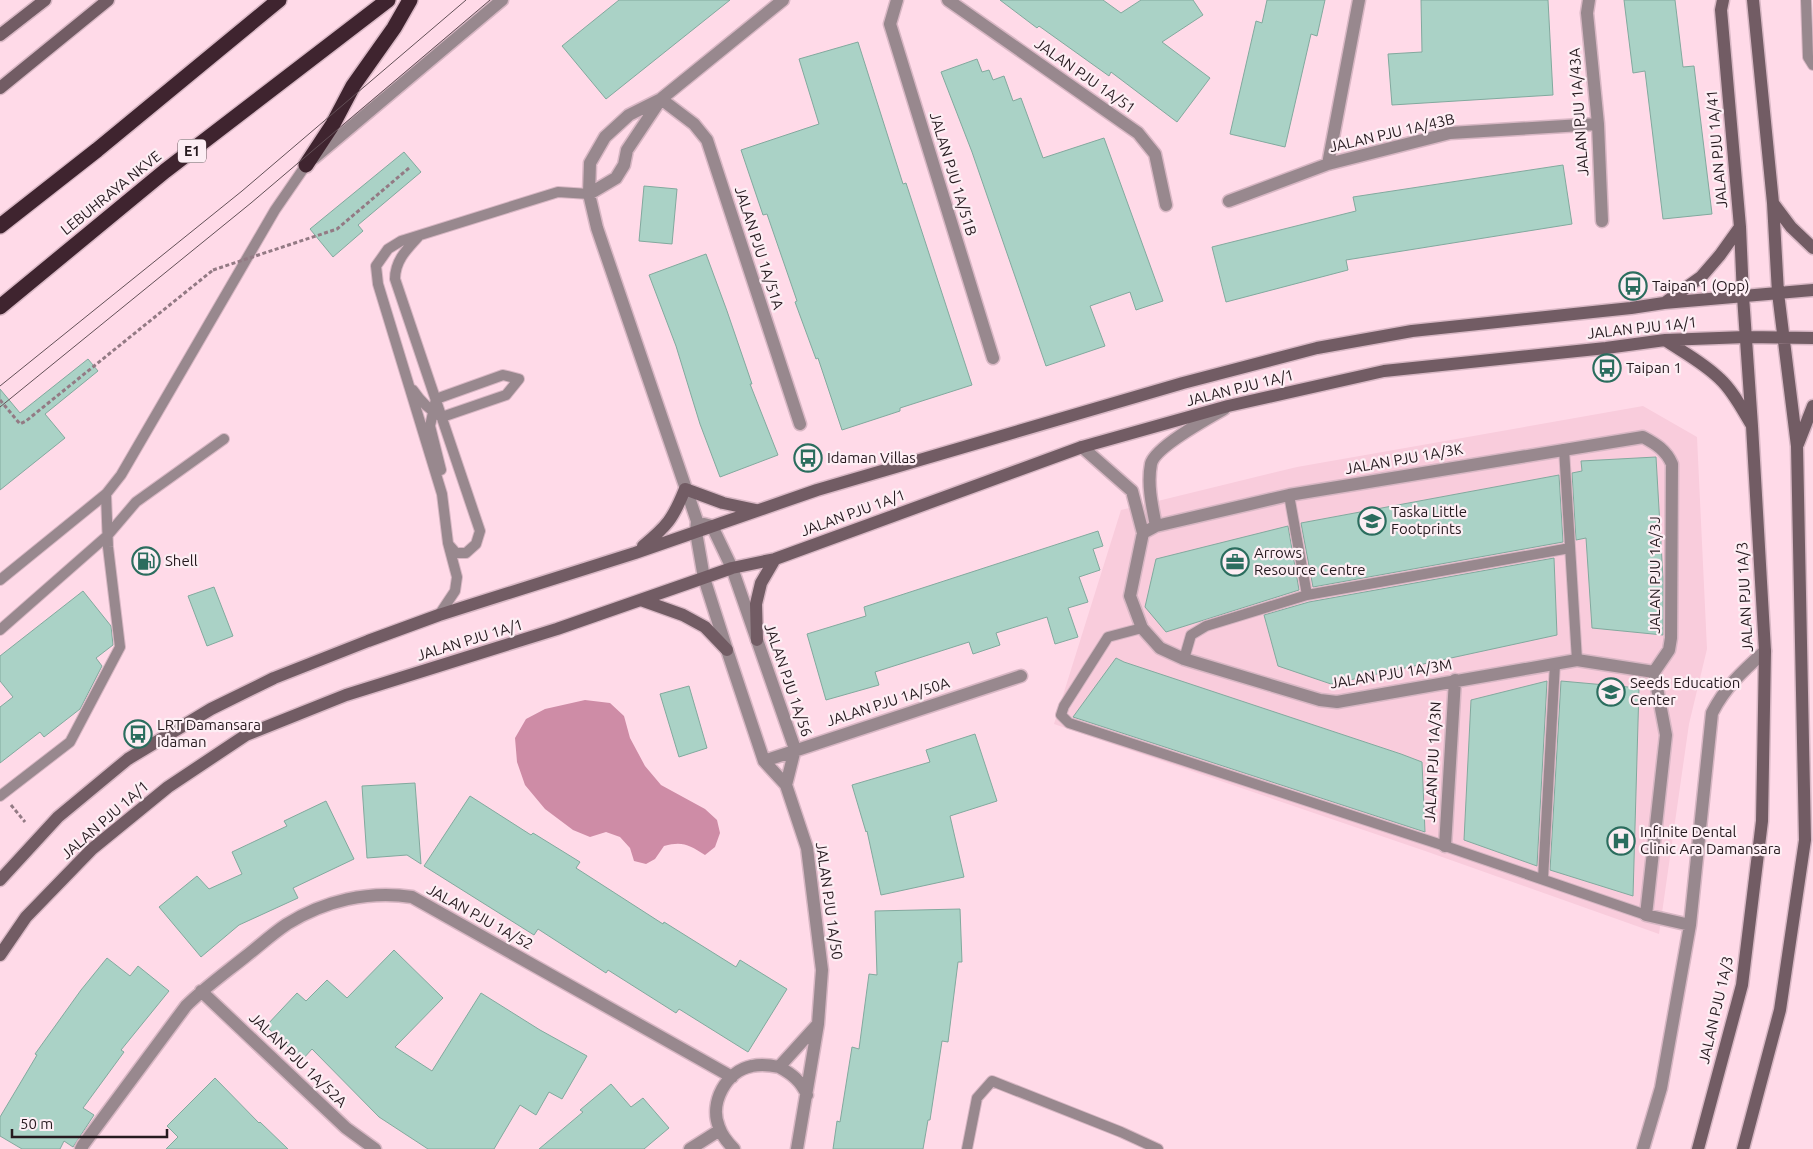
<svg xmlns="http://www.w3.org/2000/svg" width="1813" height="1149" font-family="Ubuntu,sans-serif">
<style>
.built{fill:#f9ccdc}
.water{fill:#ce8ca6}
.building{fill:#aad2c6;stroke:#82a99e}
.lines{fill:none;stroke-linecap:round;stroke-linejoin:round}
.lane-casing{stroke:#d8b7c4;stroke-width:12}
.street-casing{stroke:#d8b7c4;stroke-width:15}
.secondary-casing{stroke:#d8b7c4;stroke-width:15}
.highway-casing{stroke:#d8b7c4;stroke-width:18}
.path{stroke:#937a84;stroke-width:3;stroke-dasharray:4 2.5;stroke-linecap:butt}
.lane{stroke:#98888e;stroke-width:10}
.street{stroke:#98888e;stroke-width:12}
.secondary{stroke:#725c64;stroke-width:12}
.highway{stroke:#3f242f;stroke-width:15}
.tram{stroke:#635057;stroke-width:1}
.path-bridge{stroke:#937a84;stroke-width:3;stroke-dasharray:4 2.5;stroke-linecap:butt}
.labels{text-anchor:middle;stroke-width:4.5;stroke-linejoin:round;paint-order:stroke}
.shield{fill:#fdeef4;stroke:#665a5f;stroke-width:1}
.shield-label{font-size:14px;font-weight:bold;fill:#261a1f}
.street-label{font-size:15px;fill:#261a1f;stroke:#fdeef4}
.poi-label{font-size:15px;fill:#261a1f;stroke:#fdeef4;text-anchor:start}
</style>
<rect width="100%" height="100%" fill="#ffdae8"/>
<path class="built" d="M1643 406 1697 437 1707 649 1689 724 1659 934 1428 852 1054 724 1121 510 1297 467Z"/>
<path class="water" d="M585 700 610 703 624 716 630 738 645 766 661 785 705 809 717 820 720 833 715 847 705 855C689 845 683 841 664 846L655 859 646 864 634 861 630 848 620 837 606 832 590 837 573 830 545 809 525 785 517 762 515 738 526 719 545 709Z"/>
<path class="building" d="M619 0H730L606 99 562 46Z
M1000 0H1103L1121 13 1141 0H1193L1203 15 1162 42 1210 78 1177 122 1111 72 1109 76 1039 26 1037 28Z
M1267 0H1325L1317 36 1311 34 1285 147 1230 134 1256 21 1262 23Z
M1421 0H1548L1553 95 1392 105 1388 54 1422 52Z
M1624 0H1675L1683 67 1694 66 1712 214 1663 219 1645 71 1633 73Z
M858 42 903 184 906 183 972 385 900 408V411L842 430 818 358 816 359 795 302 797 301 767 214 763 215 741 150 819 124 799 59Z
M977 59 982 72 989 70 993 80 1004 76 1013 101 1021 98 1043 158 1104 138 1163 301 1136 310 1130 292 1090 306 1105 346 1046 366 972 152 941 72Z
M404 152 421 172 358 225 363 231 333 257 310 229Z
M1563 165 1572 224 1346 260 1348 270 1226 302 1212 247 1356 211 1353 197Z
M644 186 677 189 672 244 639 241Z
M706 254 727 311 752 384H750L778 455 720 477 700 424 676 346 649 275Z
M88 359 98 371 45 414 65 438 0 490V389L20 413Z
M1656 457 1663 578V635L1592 628 1586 538 1576 540 1572 473 1582 471 1581 461Z
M1559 475 1563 542 1313 587 1301 523Z
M1288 526 1299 590 1166 632 1145 607 1156 559Z
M1098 531 1103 546 1093 549 1100 570 1079 577 1088 602 1068 608 1078 637 1055 644 1047 617 996 633 1000 645 973 654 969 642 875 672 879 685 826 700 807 634 866 616 864 607Z
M1554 558 1557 635 1331 684 1278 666 1264 615 1309 602Z
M214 587 233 636 207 646 188 596Z
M83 591 111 626 113 645 96 658 102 666 80 709 44 737 40 732 0 763V707L13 697 0 681V656Z
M1116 658 1124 662 1401 754 1422 762 1425 832 1073 717Z
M1547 681 1537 866 1464 840 1471 700Z
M1561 681 1639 688 1633 896 1550 870Z
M689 686 707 748 679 757 660 694Z
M975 734 997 801 950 816 964 877 881 895 867 831 866 832 852 785 930 762 926 750Z
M415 783 421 864 407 855 367 858 362 786Z
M470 796 531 835 533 833 580 862 576 868 663 924 664 922 736 967 740 960 787 989 748 1052 679 1009 676 1013 608 970 606 973 538 929 534 935 424 866Z
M326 801 354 859 293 888 298 898 239 925 201 957 159 907 197 876 209 889 242 874 232 852 287 826 284 821Z
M960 909 962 962H958L948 1042 942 1041 930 1120H928L923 1149H833L837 1121 840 1122 852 1047 859 1049 869 974 877 975 875 911Z
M394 950 443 998 395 1047 432 1071 481 993 540 1030 587 1056 562 1099 549 1092 536 1115 520 1105 494 1149H428L379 1117 312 1049 302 1060 266 1026 297 993 306 1001 327 980 347 998Z
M107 958 130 976 138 966 169 991 121 1050 124 1052 83 1108 94 1115 73 1147 64 1141 60 1149H22L0 1136V1117L37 1055 35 1054 81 990Z
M215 1078 259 1123 260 1122 288 1149H166L178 1137 167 1126Z
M611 1084 631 1107 643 1098 669 1128 644 1149H539L583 1112 580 1110Z"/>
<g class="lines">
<g class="lane-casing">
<path id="lane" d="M1806 0 1808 57 1813 65
M418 237C406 250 395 261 395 279L480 531 476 544 466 553H456L449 545
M413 390C421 402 429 410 442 417L506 395 519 379 503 375 436 399 430 426 441 470
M1564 449 1577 660
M1289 495 1307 595
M0 580 106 494 121 475 275 210 306 165
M439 615 455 591 457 577 448 543 442 494 378 284 376 266 388 249 401 241 558 192 589 194
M1142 628 1108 637 1064 706 1061 715 1069 723 1445 846 1646 915
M0 630 107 536 136 502 224 439
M1184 659 1191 635 1206 626 1307 595 1570 548
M0 796 70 742 120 647 108 547 106 494
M1543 879 1555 664
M967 1149 977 1098 992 1081 1121 1132 1158 1149"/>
</g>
<g class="street-casing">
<path id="street" d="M783 0 661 99 629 115 605 137 590 163 589 194 597 228 697 521 696 532 704 578 727 650 764 761 786 785 807 848 822 970 818 1024 797 1149
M897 0 890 24 993 358
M948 0 1138 133 1155 154 1166 205
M1589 0 1587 13 1598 124 1602 221
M661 99 694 124 707 140 800 424
M314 158 502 0
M1328 164 1359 0
M589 194 616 178 624 165 627 150 661 99
M1229 201 1328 164 1450 133 1598 124
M1082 447 1132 491 1143 533
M704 524 712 526 732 568 795 749 786 785
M1156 526C1152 506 1147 484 1151 464 1154 448 1208 418 1224 409
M1654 672 1577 660 1337 702 1320 700 1184 659 1160 648 1142 628 1130 596 1143 533 1156 526 1289 495 1643 437C1656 444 1666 450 1672 464L1671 638 1669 650 1654 672 1666 735 1646 915 1690 925
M764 761 1021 676
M1445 846 1455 680
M201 991 346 1128 375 1149
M779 1067C792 1074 801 1081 807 1095
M81 1149 83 1145 186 1006C204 988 225 973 245 957 259 946 272 934 287 924 324 901 369 890 412 897L732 1077
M690 1149 720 1130
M734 1149C727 1142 722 1136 719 1127 709 1103 726 1071 752 1066 761 1064 770 1065 779 1067L818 1024
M1643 1149 1661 1088 1690 925 1712 713C1725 687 1744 670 1765 651"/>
</g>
<g class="secondary-casing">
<path id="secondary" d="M0 35 45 0
M0 88 108 0
M1773 203 1791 227 1813 248
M1666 302 1701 277 1720 255 1740 227
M1665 340C1683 352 1704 363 1720 379 1733 391 1742 409 1751 424
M1798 444 1813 406
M643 546C667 526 673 519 685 489L723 503 756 510
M641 600 683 615 705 627 727 650
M757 640 756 604 761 583 775 559
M0 880 58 817 128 759 211 709 274 678 368 641 439 615 635 553 817 490 1183 383 1317 348 1412 331 1631 308 1664 303 1813 290
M0 955 26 917 92 849 168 787 246 735 346 695 557 629 732 568 775 559 1082 447 1228 406 1384 371 1606 348 1665 340 1746 337 1813 338
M1698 1149 1742 985 1762 821 1765 651 1752 426 1743 296 1740 227 1721 10 1723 0
M1743 1149 1780 1010 1805 840 1797 446 1778 293 1773 203 1753 0"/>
</g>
<g class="highway-casing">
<path id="highway" d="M306 165 333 124 353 86 394 28 410 0
M0 226 97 150 279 0
M0 307 165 171 388 0"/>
</g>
<path class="path" d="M0 400 20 424 26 421 213 270
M11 805 25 822"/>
<use href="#lane" class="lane"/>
<use href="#street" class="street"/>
<use href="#secondary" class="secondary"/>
<use href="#highway" class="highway"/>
<path class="tram" d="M0 386 242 191 466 0
M0 407 251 203 490 0"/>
<path class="path-bridge" d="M213 270 337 229 409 168"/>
</g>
<defs>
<g id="bus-ring" transform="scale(1.4375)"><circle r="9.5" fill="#fdeef4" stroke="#2b6d5e" stroke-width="1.5"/><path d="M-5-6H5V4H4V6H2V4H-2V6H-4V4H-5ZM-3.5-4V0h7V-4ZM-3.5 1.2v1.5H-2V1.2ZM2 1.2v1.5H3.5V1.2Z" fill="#2b6d5e"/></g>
<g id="school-ring" transform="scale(1.4375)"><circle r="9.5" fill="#fdeef4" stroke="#2b6d5e" stroke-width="1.5"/><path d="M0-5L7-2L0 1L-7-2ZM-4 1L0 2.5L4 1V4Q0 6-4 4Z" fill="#2b6d5e"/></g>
<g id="fuel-ring" transform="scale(1.4375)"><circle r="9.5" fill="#fdeef4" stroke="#2b6d5e" stroke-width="1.5"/><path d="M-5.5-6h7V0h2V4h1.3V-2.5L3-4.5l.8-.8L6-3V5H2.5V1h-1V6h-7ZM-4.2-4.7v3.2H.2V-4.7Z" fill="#2b6d5e"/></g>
<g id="office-ring" transform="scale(1.4375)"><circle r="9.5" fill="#fdeef4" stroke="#2b6d5e" stroke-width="1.5"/><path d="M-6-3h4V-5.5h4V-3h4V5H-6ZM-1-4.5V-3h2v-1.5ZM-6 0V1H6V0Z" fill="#2b6d5e"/></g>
<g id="hospital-ring" transform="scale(1.4375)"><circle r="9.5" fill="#fdeef4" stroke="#2b6d5e" stroke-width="1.5"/><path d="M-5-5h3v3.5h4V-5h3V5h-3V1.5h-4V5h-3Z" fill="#2b6d5e"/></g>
</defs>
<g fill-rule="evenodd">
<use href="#bus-ring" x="1633" y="286"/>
<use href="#bus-ring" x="1607" y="368"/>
<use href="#bus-ring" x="808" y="458"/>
<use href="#school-ring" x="1372" y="521"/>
<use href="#fuel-ring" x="146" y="561"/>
<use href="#office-ring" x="1235" y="562"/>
<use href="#school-ring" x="1611" y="692"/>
<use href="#bus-ring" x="138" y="734"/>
<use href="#hospital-ring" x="1621" y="841"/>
</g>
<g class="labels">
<rect class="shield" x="178" y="139.5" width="28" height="23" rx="4"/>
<g class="shield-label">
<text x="192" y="156">E1</text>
</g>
<g class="street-label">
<text transform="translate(1085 76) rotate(35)" y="5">JALAN PJU 1A/51</text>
<text transform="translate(1579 112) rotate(-94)" y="5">JALAN PJU 1A/43A</text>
<text transform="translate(1392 133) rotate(-13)" y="5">JALAN PJU 1A/43B</text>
<text transform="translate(1717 149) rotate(-95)" y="5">JALAN PJU 1A/41</text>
<text transform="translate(953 174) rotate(73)" y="5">JALAN PJU 1A/51B</text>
<text transform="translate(111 193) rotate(-39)" y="5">LEBUHRAYA NKVE</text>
<text transform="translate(759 248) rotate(72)" y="5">JALAN PJU 1A/51A</text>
<text transform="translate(1642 328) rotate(-6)" y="5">JALAN PJU 1A/1</text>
<text transform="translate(1240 388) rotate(-14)" y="5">JALAN PJU 1A/1</text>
<text transform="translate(1404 459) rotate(-10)" y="5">JALAN PJU 1A/3K</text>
<text transform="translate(853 513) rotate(-20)" y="5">JALAN PJU 1A/1</text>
<text transform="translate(1655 575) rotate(-90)" y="5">JALAN PJU 1A/3J</text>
<text transform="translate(1745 597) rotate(-93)" y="5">JALAN PJU 1A/3</text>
<text transform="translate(470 640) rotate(-17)" y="5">JALAN PJU 1A/1</text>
<text transform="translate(1391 674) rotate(-9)" y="5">JALAN PJU 1A/3M</text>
<text transform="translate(788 680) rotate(71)" y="5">JALAN PJU 1A/56</text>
<text transform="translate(888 702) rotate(-18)" y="5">JALAN PJU 1A/50A</text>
<text transform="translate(1433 762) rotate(-87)" y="5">JALAN PJU 1A/3N</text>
<text transform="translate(105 820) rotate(-41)" y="5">JALAN PJU 1A/1</text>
<text transform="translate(829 901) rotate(82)" y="5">JALAN PJU 1A/50</text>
<text transform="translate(480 917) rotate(29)" y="5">JALAN PJU 1A/52</text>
<text transform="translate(1716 1010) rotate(-77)" y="5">JALAN PJU 1A/3</text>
<text transform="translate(298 1060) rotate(44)" y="5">JALAN PJU 1A/52A</text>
</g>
<g class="poi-label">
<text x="1652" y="291">Taipan 1 (Opp)</text>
<text x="1626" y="373">Taipan 1</text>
<text x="827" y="463">Idaman Villas</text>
<text x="1391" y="517">Taska Little<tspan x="1391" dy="17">Footprints</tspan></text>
<text x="1254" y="558">Arrows<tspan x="1254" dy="17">Resource Centre</tspan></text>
<text x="165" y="566">Shell</text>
<text x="1630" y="688">Seeds Education<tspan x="1630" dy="17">Center</tspan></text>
<text x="157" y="730">LRT Damansara<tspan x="157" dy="17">Idaman</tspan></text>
<text x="1640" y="837">Infinite Dental<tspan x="1640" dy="17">Clinic Ara Damansara</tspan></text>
</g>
</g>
<path d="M12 1129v8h155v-8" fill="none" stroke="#261a1f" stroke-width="2.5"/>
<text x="20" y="1129" font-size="15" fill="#261a1f" stroke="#fdeef4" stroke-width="4" paint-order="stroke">50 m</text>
</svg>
